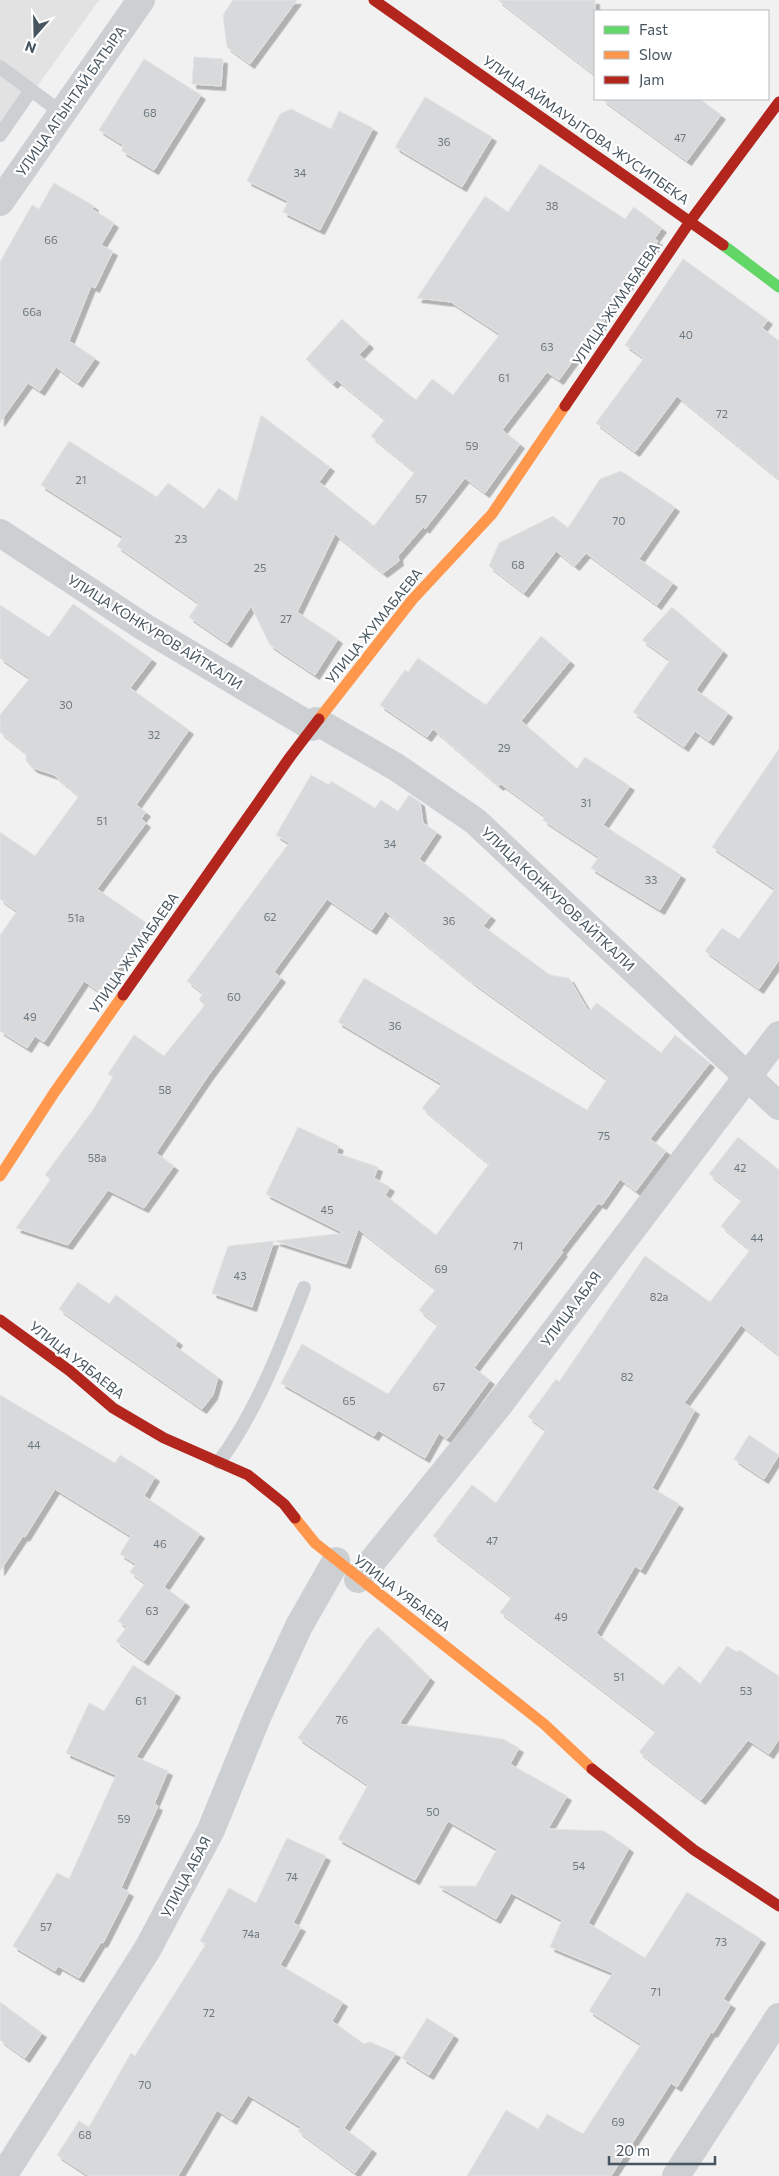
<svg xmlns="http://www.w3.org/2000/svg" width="779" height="2176" font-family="Commissioner,sans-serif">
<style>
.education{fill:#e2e2e3}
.building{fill:#d8d9db;stroke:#e2e3e4;filter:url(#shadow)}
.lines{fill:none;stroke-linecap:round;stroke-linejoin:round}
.lane{stroke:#ccd0d2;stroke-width:14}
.street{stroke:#ccd0d2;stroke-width:28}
.fast{stroke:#63d668;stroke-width:11}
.slow{stroke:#ff974d;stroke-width:11}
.jam{stroke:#b3261e;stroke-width:11}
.labels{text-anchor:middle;stroke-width:4.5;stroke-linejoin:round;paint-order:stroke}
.number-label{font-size:11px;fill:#6c787f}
.street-label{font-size:14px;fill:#46555f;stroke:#fff}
</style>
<defs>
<filter id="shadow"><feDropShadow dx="4.5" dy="4.5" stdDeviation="0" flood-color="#0004"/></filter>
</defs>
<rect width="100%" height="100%" fill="#f1f1f1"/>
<path class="education" d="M0 0H99L0 138Z"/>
<path class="building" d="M233 0H297L250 64 227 47 223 15Z
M498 0H595V75Z
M194 57 223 59 221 86 192 84Z
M144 59 201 95 154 170 122 151 123 145 99 130Z
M425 97 492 137 462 187 395 147Z
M602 99H700L721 115 687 161Z
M291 109 331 129 339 111 373 128 320 230 283 212 288 201 247 181 280 114Z
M540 164 625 219 634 207 662 228 654 239 658 241 600 327 598 326 559 380 547 372 502 430 520 444 485 493 465 478 425 529 423 527 398 556 399 561 383 573 335 534 297 612 338 639 315 675 270 645 251 606 227 643 189 617 199 603 117 546 123 537 41 485 69 441 157 497 168 483 204 509 219 488 237 501 261 415 330 467 319 482 374 526 415 472 371 436 385 419 337 380 333 384 306 359 342 319 369 344 359 355 416 400 432 379 453 395 500 334 451 302 417 298 485 196 508 212Z
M54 183 94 206 92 209 114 223 101 245 113 251 95 288 91 286 69 341 95 358 78 383 56 367 40 391 28 383 0 422V262L32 205 39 209Z
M683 259 768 320 762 328 779 341V479L677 396 635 452 596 423 644 358 625 345Z
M621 471 675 507 639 559 673 583 657 605 586 553 575 566 556 551 524 593 489 566 499 543 553 516 568 528 600 479Z
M73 604 152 659 130 688 189 730 136 805 146 812 141 819 146 823 97 889 148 924 101 993 84 981 44 1042 35 1036 27 1048 0 1031V935L17 911 0 899V832L35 856 79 796 54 775 33 768 26 761V753L0 732V715L30 678 0 658V605L49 637Z
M672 607 723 651 696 690 728 713 709 741 695 731 684 747 633 712 670 660 642 640Z
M541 636 570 661 521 721 577 769 585 757 630 786 603 825 681 875 660 910 591 868 599 857 543 820 545 816 501 784 499 786 433 729 427 737 380 705 405 670 408 672 418 658 486 705Z
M779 749V960L759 989 705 951 722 928 739 939 775 889 712 847Z
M311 775 329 785 331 781 375 808 381 800 398 811 409 795 420 802 423 823 437 832 419 859 491 916 483 926 550 975 569 978 589 1012 597 1003 661 1053 675 1035 710 1063 650 1139 666 1151 636 1191 620 1179 602 1205 598 1203 561 1251 563 1252 474 1368 490 1380 447 1439 439 1433 425 1458 378 1430 374 1436 281 1383 302 1344 388 1394 438 1325 419 1310 436 1289 358 1229 346 1264 275 1241 344 1233 266 1194 298 1127 339 1146 336 1153 378 1167 374 1178 390 1187 385 1195 436 1235 489 1164 422 1108 442 1084 338 1022 364 978 587 1110 607 1079 472 982 385 911 372 930 327 899 274 972 281 978 208 1076 156 1153 174 1166 144 1208 108 1190 68 1245 16 1228 51 1179 45 1175 93 1110 113 1077 108 1074 134 1035 164 1056 205 1005 199 1000 203 993 187 981 289 843 276 835Z
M738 1137 779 1170V1355L741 1325 684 1403 695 1410 652 1488 679 1504 641 1570 635 1566 596 1633 663 1685 679 1666 700 1684 727 1646 737 1652 739 1650 779 1676V1739L769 1754 748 1740 701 1800 639 1752 656 1731 500 1612 512 1597 433 1536 472 1485 496 1503 546 1430 528 1417 556 1379 559 1382 645 1256 710 1302 750 1250 721 1226 742 1200 709 1174Z
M274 1241 252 1307 212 1293 228 1246Z
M78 1282 109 1304 116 1295 178 1341 175 1346 218 1377 213 1395 202 1409 59 1309Z
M0 1395 115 1463 120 1455 155 1477 144 1496 200 1534 164 1587 185 1602 144 1661 116 1641 127 1627 118 1621 145 1583 130 1572 136 1564 120 1554 131 1536 55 1489 25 1537 23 1536 0 1571Z
M749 1435 779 1455 764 1479 734 1459Z
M378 1627 430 1678 399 1724 503 1739 519 1748 510 1764 567 1796 548 1829 604 1831 629 1848 588 1923 645 1958 687 1892 761 1939 723 1999 731 2004 713 2033 711 2032 677 2087 671 2083 611 2176H467L506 2110 538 2129 547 2114 583 2134 641 2044 589 2011 613 1973 550 1947 562 1920 511 1893 496 1919 438 1886H476L497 1849 448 1821 415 1880 338 1839 368 1785 298 1738 367 1639Z
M133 1665 176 1693 136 1757 168 1771 154 1804 158 1806 121 1888 129 1892 103 1943 101 1942 79 1978 58 1966 55 1971 13 1946 57 1873 69 1879 116 1775 66 1753 89 1703 104 1711Z
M287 1838 326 1856 293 1923 301 1927 280 1965 343 2002 332 2021 364 2044 370 2042 396 2053 344 2128 372 2149 355 2173 298 2131 301 2127 248 2095 232 2120 217 2110 178 2176H89L57 2155 79 2121 89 2127 131 2053 135 2056 206 1944 200 1941 229 1888 256 1903Z
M0 2002 42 2033 25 2058 0 2040Z
M427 2018 454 2035 429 2075 402 2058Z"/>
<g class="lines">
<path class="lane" d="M0 67 62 113
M0 135 31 90
M219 1462C258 1409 280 1349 304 1288"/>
<path class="street" d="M0 202 141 0
M0 533 144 627 312 727
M316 721 396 767 475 821 779 1106
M358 1579 498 1406 779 1035
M3 2176 147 1950 211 1830 258 1715 299 1626 336 1561
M676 2176 779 2017"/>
<path class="fast" d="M723 245 779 287"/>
<path class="slow" d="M319 719 412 600 492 514 565 406
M0 1176 54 1093 123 995
M295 1518 315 1543 544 1724 592 1769"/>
<path class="jam" d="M374 0 723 245
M565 406 691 220 779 102
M123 995 290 757 319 719
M0 1320 70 1371 113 1408 164 1438 248 1475 284 1504 295 1518
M592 1769 694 1850 779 1906"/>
</g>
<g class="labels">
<g class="number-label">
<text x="150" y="117">68</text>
<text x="680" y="142">47</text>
<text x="444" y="146">36</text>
<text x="300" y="177">34</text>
<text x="552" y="210">38</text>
<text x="51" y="244">66</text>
<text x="32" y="316">66а</text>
<text x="686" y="339">40</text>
<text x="547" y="351">63</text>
<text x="504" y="382">61</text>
<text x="722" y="418">72</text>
<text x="472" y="450">59</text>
<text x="81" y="484">21</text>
<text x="421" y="503">57</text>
<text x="619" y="525">70</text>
<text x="181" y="543">23</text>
<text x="518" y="569">68</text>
<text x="260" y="572">25</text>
<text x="286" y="623">27</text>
<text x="66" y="709">30</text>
<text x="154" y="739">32</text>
<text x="504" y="752">29</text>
<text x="586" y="807">31</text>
<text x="102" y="825">51</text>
<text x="390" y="848">34</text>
<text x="651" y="884">33</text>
<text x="270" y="921">62</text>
<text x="76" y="922">51а</text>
<text x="449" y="925">36</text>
<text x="234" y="1001">60</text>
<text x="30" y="1021">49</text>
<text x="395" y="1030">36</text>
<text x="165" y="1094">58</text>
<text x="604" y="1140">75</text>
<text x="97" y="1162">58а</text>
<text x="740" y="1172">42</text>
<text x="327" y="1214">45</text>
<text x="757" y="1242">44</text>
<text x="518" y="1250">71</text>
<text x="441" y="1273">69</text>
<text x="240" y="1280">43</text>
<text x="659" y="1301">82а</text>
<text x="627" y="1381">82</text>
<text x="439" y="1391">67</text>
<text x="349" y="1405">65</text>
<text x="34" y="1449">44</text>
<text x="492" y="1545">47</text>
<text x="160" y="1548">46</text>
<text x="152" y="1615">63</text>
<text x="561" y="1621">49</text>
<text x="619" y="1681">51</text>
<text x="746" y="1695">53</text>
<text x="141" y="1705">61</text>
<text x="342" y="1724">76</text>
<text x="433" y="1816">50</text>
<text x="124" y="1823">59</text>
<text x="579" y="1870">54</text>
<text x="292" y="1881">74</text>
<text x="46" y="1931">57</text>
<text x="251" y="1938">74а</text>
<text x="721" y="1946">73</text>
<text x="656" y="1996">71</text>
<text x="209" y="2017">72</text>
<text x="145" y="2089">70</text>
<text x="618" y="2126">69</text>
<text x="85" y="2139">68</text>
</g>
<g class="street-label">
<text transform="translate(71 101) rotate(-55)" y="5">УЛИЦА АГЫНТАЙ БАТЫРА</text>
<text transform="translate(586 130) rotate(35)" y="5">УЛИЦА АЙМАУЫТОВА ЖУСИПБЕКА</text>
<text transform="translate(616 304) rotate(-56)" y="5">УЛИЦА ЖУМАБАЕВА</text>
<text transform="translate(374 626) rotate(-51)" y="5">УЛИЦА ЖУМАБАЕВА</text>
<text transform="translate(155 632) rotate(32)" y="5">УЛИЦА КОНКУРОВ АЙТКАЛИ</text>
<text transform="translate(558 899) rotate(43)" y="5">УЛИЦА КОНКУРОВ АЙТКАЛИ</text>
<text transform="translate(134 953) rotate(-55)" y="5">УЛИЦА ЖУМАБАЕВА</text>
<text transform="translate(571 1309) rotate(-53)" y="5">УЛИЦА АБАЯ</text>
<text transform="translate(77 1360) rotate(38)" y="5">УЛИЦА УЯБАЕВА</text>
<text transform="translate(402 1593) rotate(37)" y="5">УЛИЦА УЯБАЕВА</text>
<text transform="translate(186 1877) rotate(-62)" y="5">УЛИЦА АБАЯ</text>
</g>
</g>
<rect x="594" y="10" width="175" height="90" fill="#ffffff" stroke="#b5bbbf"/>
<rect x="604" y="26" width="25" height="8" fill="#63d668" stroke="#b5bbbf"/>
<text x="639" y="35" font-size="15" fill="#46555f">Fast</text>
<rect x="604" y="51" width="25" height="8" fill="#ff974d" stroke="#b5bbbf"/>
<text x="639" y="60" font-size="15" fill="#46555f">Slow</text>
<rect x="604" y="76" width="25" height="8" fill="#b3261e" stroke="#b5bbbf"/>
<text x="639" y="85" font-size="15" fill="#46555f">Jam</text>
<g transform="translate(35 35) rotate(200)" stroke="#ffffff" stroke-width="4" paint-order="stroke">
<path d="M0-4L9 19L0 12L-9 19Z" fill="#46555f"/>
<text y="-8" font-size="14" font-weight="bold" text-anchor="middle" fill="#46555f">N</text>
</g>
<path d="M609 2156v8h106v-8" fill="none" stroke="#46555f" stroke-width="2.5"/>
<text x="616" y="2156" font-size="15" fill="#46555f" stroke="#ffffff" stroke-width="4" paint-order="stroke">20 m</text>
</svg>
